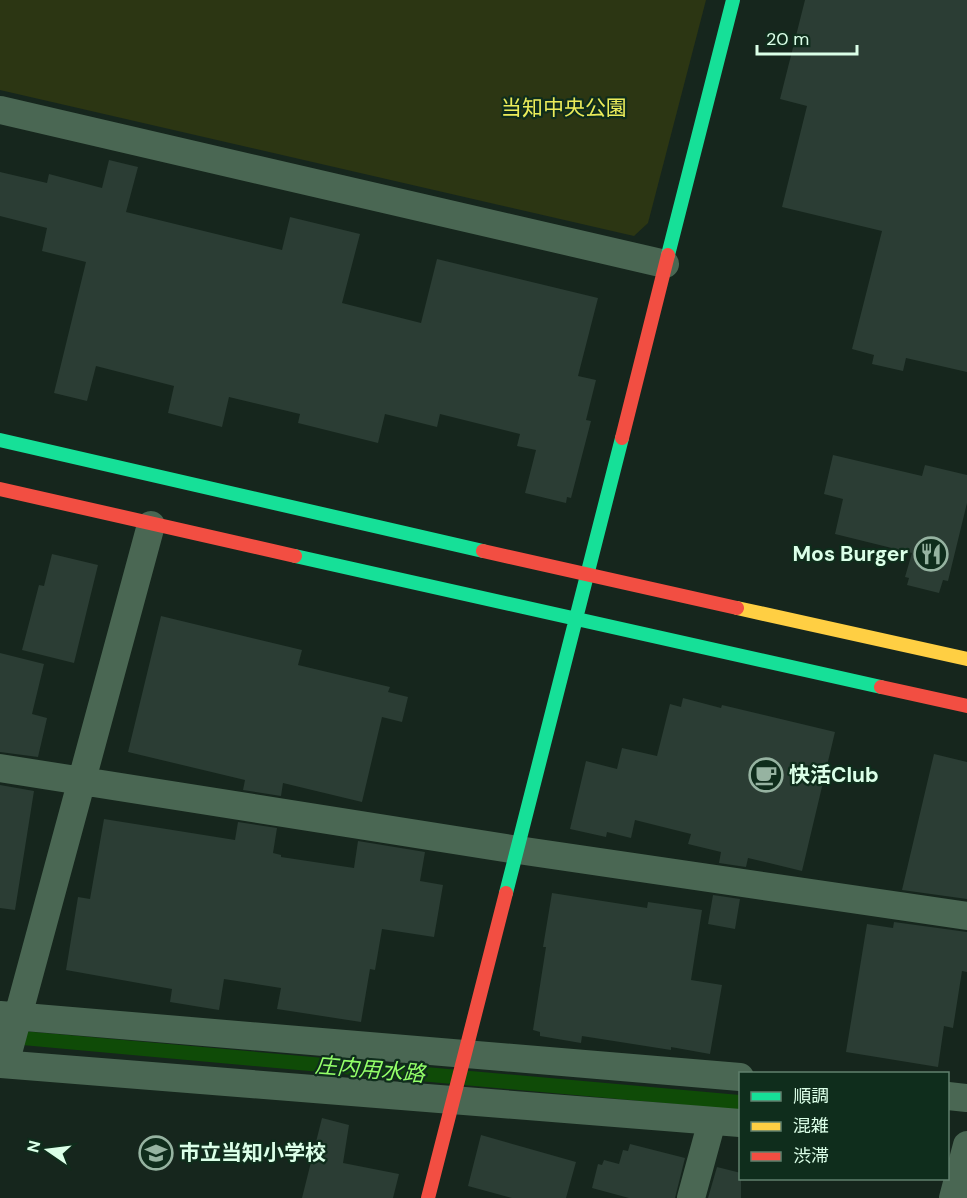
<svg xmlns="http://www.w3.org/2000/svg" width="967" height="1198" font-family="'DM Sans','Noto Sans JP',sans-serif">
<style>
.green{fill:#2c3613}
.water{fill:#0f4b07}
.building{fill:#2b3d34}
.lines{fill:none;stroke-linecap:round;stroke-linejoin:round}
.street{stroke:#4a6753;stroke-width:28}
.fast{stroke:#16e098;stroke-width:14}
.slow{stroke:#ffcf43;stroke-width:14}
.jam{stroke:#f24e42;stroke-width:14}
.labels{text-anchor:middle;stroke-width:4.5;stroke-linejoin:round;paint-order:stroke}
.park-label{font-size:21px;fill:#ebec5a;stroke:#0f2d1c}
.poi-label{font-size:21px;font-weight:bold;fill:#dbffe8;stroke:#0f2d1c;text-anchor:start}
.water-label{font-size:22px;font-style:italic;fill:#93ff69;stroke:#0f2d1c}
</style>
<rect width="100%" height="100%" fill="#16261d"/>
<path class="green" d="M0 0H706L648 223 634 236 0 90Z"/>
<path class="water" d="M0 1029 740 1095V1110L0 1043Z"/>
<path class="building" d="M805 0H967V372L906 358 903 371 872 364 874 355 852 349 882 231 782 207 807 106 780 99Z
M109 160 138 167 126 212 282 250 290 217 360 234 342 303 421 323 437 259 598 298 578 376 596 380 586 420 591 421 571 498 567 497 566 503 525 493 536 450 517 446 520 434 440 414 437 427 385 414 378 443 298 423 300 414 229 397 222 427 168 413 174 386 96 366 87 401 54 393 86 262 42 251 47 228 0 216V172L47 183 49 174 102 188Z
M833 455 922 476 925 465 967 475V503L948 581 943 580 939 593 907 585 909 578 905 577 912 553 835 534 843 499 824 494Z
M52 554 98 565 74 663 22 650 39 585 44 586Z
M161 616 302 650 298 665 390 687 388 692 408 697 402 722 382 717 362 802 283 783 281 796 243 790 245 780 128 752Z
M0 653 44 664 32 714 47 718 38 757 0 752Z
M683 698 721 708 722 705 835 732 802 871 748 858 746 867 719 863 721 852 688 844 691 834 635 820 631 838 607 832 606 837 570 829 586 761 617 769 622 748 657 756 670 704 681 707Z
M934 754 967 762V899L902 890Z
M0 785 34 791 15 910 0 908Z
M104 819 235 840 238 822 277 828 273 853 281 855V857L354 868 358 841 425 852 420 881 443 885 434 937 382 929 375 970 370 969 361 1022 277 1009 281 988 224 979 219 1010 170 1002 172 989 66 970 78 897 90 899Z
M552 893 647 908 648 902 702 910 691 980 722 985 710 1054 671 1047V1050L582 1036 581 1043 540 1036V1032L533 1030 546 947H543Z
M713 895 740 899 735 929 708 924Z
M894 922 967 932V972L962 971 953 1028 944 1026 938 1067 846 1052 867 924 893 928Z
M322 1118 349 1125 343 1163 399 1174 393 1198H302Z
M481 1135 576 1162 566 1198H512L468 1186Z
M630 1144 685 1158 675 1198H629L592 1188 598 1164 602 1165 604 1160 619 1164 623 1150 628 1151Z
M717 1167 741 1173V1198H708Z"/>
<g class="lines">
<path class="street" d="M0 110 665 264
M0 768 518 850 967 916
M0 1015 740 1077
M0 1064 740 1123
M5 1064 151 525
M948 1096 967 1098
M691 1198 712 1121
M953 1198 967 1145"/>
<path class="fast" d="M668 255 733 0
M0 440 483 551
M295 556 881 687
M506 893 622 438"/>
<path class="slow" d="M737 608 967 659"/>
<path class="jam" d="M622 438 668 255
M0 489 295 556
M483 551 737 608
M881 687 967 706
M428 1198 506 893"/>
</g>
<defs>
<g id="restaurant-ring" transform="scale(1.725)"><circle r="9.5" fill="#0f2d1c" stroke="#96b3a1" stroke-width="1.5"/><path d="M-5-6h1v4h1v-4h1v4h1v-4h1v5L-1.5 .5V6h-2V.5L-5-1ZM5-6V6H3V1.5H1.5Q1.5-4 5-6Z" fill="#96b3a1"/></g>
<g id="cafe-ring" transform="scale(1.725)"><circle r="9.5" fill="#0f2d1c" stroke="#96b3a1" stroke-width="1.5"/><path d="M-5.5-4.5H6V0H3Q3 3.5 0 3.5H-2.5Q-5.5 3.5-5.5 0ZM3-3.2v2h1.7v-2ZM-6 4.5H4V6H-6Z" fill="#96b3a1"/></g>
<g id="school-ring" transform="scale(1.725)"><circle r="9.5" fill="#0f2d1c" stroke="#96b3a1" stroke-width="1.5"/><path d="M0-5L7-2L0 1L-7-2ZM-4 1L0 2.5L4 1V4Q0 6-4 4Z" fill="#96b3a1"/></g>
</defs>
<g fill-rule="evenodd">
<use href="#restaurant-ring" x="931" y="554"/>
<use href="#cafe-ring" x="766" y="775"/>
<use href="#school-ring" x="156" y="1153"/>
</g>
<g class="labels">
<g class="park-label">
<text x="564" y="115">当知中央公園</text>
</g>
<g class="poi-label">
<text x="908" y="561" text-anchor="end">Mos Burger</text>
<text x="789" y="782">快活Club</text>
<text x="179" y="1160">市立当知小学校</text>
</g>
<g class="water-label">
<text transform="translate(370 1069) rotate(5)" y="8">庄内用水路</text>
</g>
</g>
<rect x="739" y="1072" width="210" height="108" fill="#0f2d1c" stroke="#61816e" stroke-width="1.5"/>
<rect x="751" y="1092" width="30" height="9" fill="#16e098" stroke="#61816e" stroke-width="1.5"/>
<text x="793" y="1102" font-size="18" fill="#dbffe8">順調</text>
<rect x="751" y="1122" width="30" height="9" fill="#ffcf43" stroke="#61816e" stroke-width="1.5"/>
<text x="793" y="1132" font-size="18" fill="#dbffe8">混雑</text>
<rect x="751" y="1152" width="30" height="9" fill="#f24e42" stroke="#61816e" stroke-width="1.5"/>
<text x="793" y="1162" font-size="18" fill="#dbffe8">渋滞</text>
<g transform="translate(48 1150) rotate(284)" stroke="#0f2d1c" stroke-width="4.5" paint-order="stroke">
<path d="M0-4.5L10 22L0 15L-10 22Z" fill="#dbffe8"/>
<text y="-9" font-size="16" font-weight="bold" text-anchor="middle" fill="#dbffe8">N</text>
</g>
<path d="M757 45v9h100v-9" fill="none" stroke="#dbffe8" stroke-width="3"/>
<text x="766" y="45" font-size="18" fill="#dbffe8" stroke="#0f2d1c" stroke-width="4.5" paint-order="stroke">20 m</text>
</svg>
